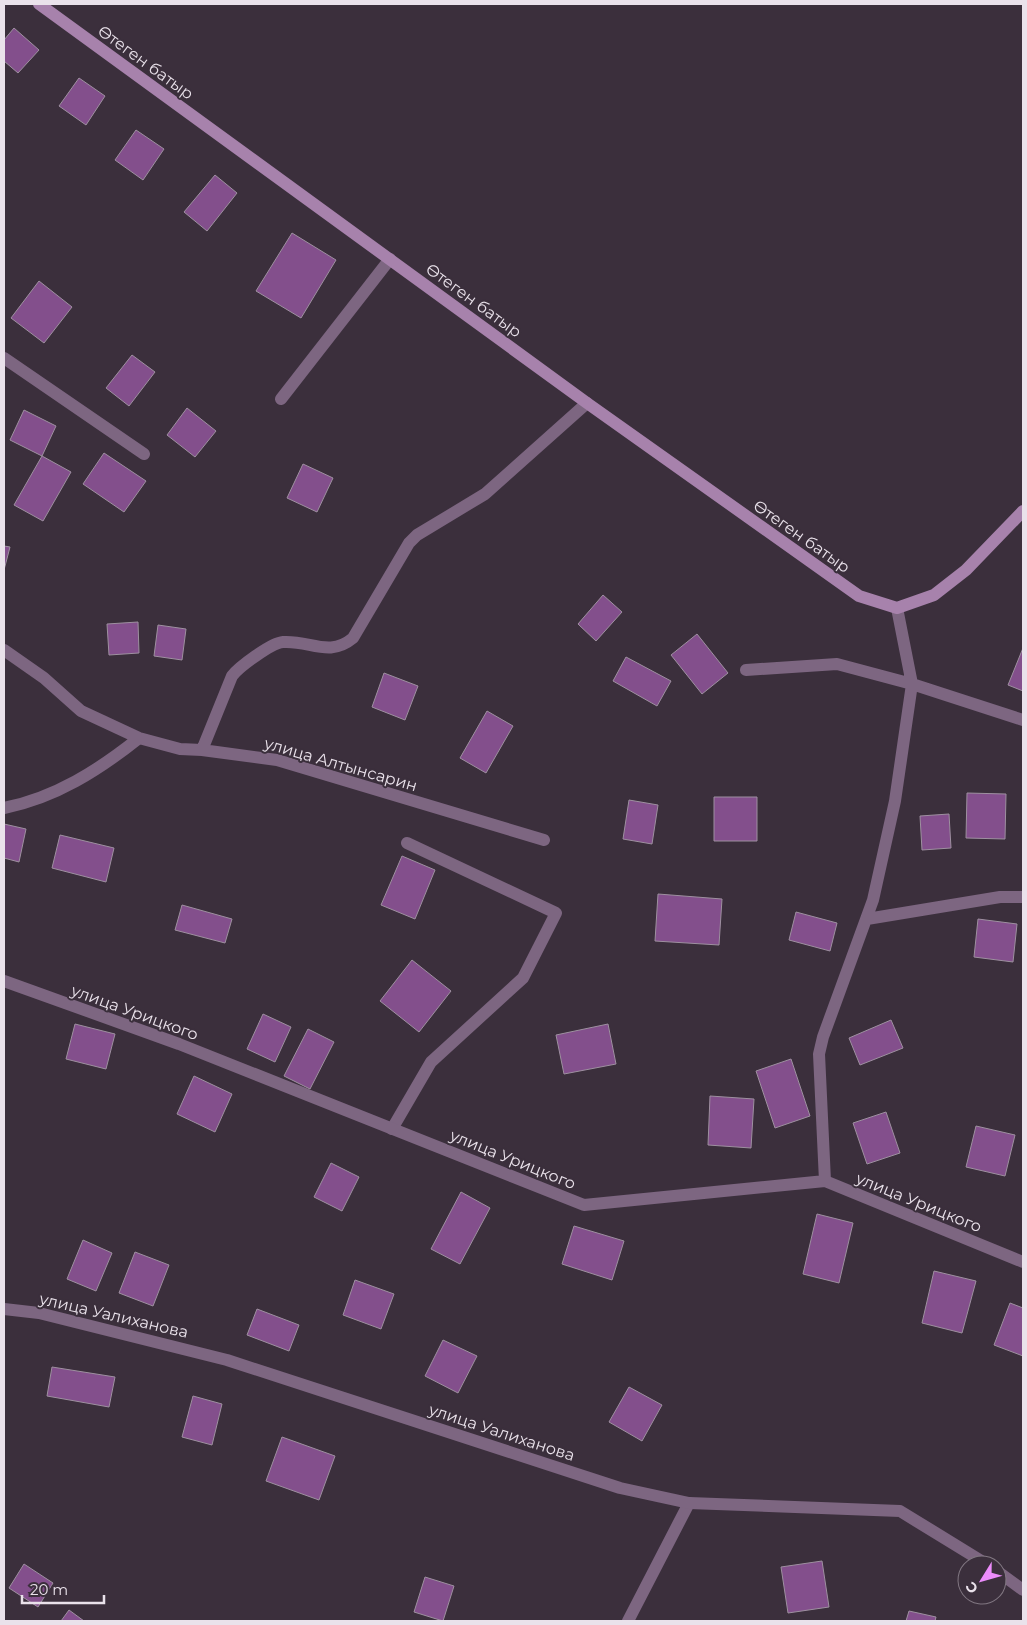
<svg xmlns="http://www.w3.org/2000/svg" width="1027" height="1625" font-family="Montserrat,sans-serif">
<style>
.building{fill:#834f8c;stroke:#9e90a0}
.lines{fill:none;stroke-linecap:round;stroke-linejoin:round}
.lane{stroke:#7d6681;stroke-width:12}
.street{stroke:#7d6681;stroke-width:12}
.secondary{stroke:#a782ac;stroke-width:12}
.labels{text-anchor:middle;stroke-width:4;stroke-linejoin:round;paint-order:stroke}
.street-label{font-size:16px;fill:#eae2eb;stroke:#3b2f3c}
</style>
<rect width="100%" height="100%" fill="#3b2f3c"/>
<path class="building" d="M14 28 39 50 18 73 4 61V40Z
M79 78 105 96 86 125 59 106Z
M136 130 164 149 143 180 115 160Z
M215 175 237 193 207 231 184 212Z
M292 233 336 260 301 318 256 291Z
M39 281 72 307 44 343 11 318Z
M132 355 155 372 129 406 106 388Z
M187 408 216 431 195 457 167 435Z
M24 410 56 426 42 456 10 440Z
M104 453 146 481 124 512 83 484Z
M42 456 71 472 43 521 14 505Z
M303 464 333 478 317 512 287 498Z
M4 546 10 547 4 570Z
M603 595 622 612 596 641 578 624Z
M138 622 139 653 109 655 107 624Z
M158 625 186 629 182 660 154 656Z
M697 634 728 673 702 694 671 655Z
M1023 648V691L1008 685Z
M626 657 671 681 657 706 613 681Z
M384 673 418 686 405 720 372 707Z
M487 711 513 726 486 773 460 758Z
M967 793 1006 794 1005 839 966 838Z
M714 797H757V841H714Z
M629 800 658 805 652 844 623 839Z
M949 814 951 848 922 850 920 816Z
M4 824 26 829 19 862 4 858Z
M60 835 114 848 106 882 52 868Z
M402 856 435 870 415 919 381 905Z
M658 894 722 899 719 945 655 941Z
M182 905 232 919 225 943 175 930Z
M796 912 837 923 830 951 789 940Z
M978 919 1017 924 1013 962 974 957Z
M412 960 451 991 419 1032 380 1001Z
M263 1014 291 1027 275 1062 247 1049Z
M891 1020 903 1048 860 1065 849 1038Z
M75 1024 115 1034 106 1069 66 1059Z
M608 1024 616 1064 564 1074 556 1035Z
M308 1029 334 1042 310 1089 284 1076Z
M791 1059 810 1116 775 1128 756 1071Z
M194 1076 232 1094 215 1132 177 1114Z
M710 1096 754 1099 751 1148 708 1145Z
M886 1112 900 1153 867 1164 853 1123Z
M976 1126 1015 1135 1005 1176 966 1167Z
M331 1163 359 1177 342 1211 314 1197Z
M461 1192 490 1208 460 1264 431 1249Z
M817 1214 853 1223 839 1283 803 1274Z
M574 1226 624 1241 612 1280 562 1264Z
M83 1240 112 1253 96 1291 67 1279Z
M135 1252 169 1265 153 1306 119 1293Z
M934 1271 976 1281 962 1333 922 1323Z
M355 1280 394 1294 381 1329 343 1315Z
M1010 1303 1023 1308V1356L994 1345Z
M257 1309 299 1325 289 1351 247 1335Z
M443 1340 477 1356 458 1393 425 1376Z
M52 1367 115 1377 109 1407 47 1396Z
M629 1387 662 1405 642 1441 609 1422Z
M193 1396 222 1404 212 1445 182 1437Z
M282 1437 335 1456 319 1500 266 1481Z
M822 1561 829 1607 788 1613 781 1567Z
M24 1564 53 1583 38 1607 9 1588Z
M425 1577 454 1586 443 1621 414 1612Z
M69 1610 84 1621H61Z
M909 1611 936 1617 935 1621H906Z"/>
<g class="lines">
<path class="lane" d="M392 1129 431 1062 523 978 556 913 407 843
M628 1621 689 1503"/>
<path class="street" d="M4 358 144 454
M281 399 390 259
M4 650 44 678 81 711 139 738 180 749 202 750 277 760 544 840
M746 670 837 664 912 684 1023 720
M202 750 232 676C239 667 271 643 283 642 310 640 329 658 353 638L409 543 417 535 485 494 587 403
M4 808C55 798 99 770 139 738
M867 919 1000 897H1023
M4 981 179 1044 584 1205 825 1181 1023 1262
M825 1181 819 1054 823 1037 873 900 895 801 912 684 897 608
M4 1309 39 1313 227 1360 620 1488 689 1503 900 1511 988 1565
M997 1571 1023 1590"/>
<path class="secondary" d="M39 4 587 403 859 596 897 608 934 595 966 570 1023 511"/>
</g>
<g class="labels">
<g class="street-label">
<text transform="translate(146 62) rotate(36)" y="6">Өтеген батыр</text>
<text transform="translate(474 300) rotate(36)" y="6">Өтеген батыр</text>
<text transform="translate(802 536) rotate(35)" y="6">Өтеген батыр</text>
<text transform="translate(341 764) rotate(16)" y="6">улица Алтынсарин</text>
<text transform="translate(135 1012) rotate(20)" y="6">улица Урицкого</text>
<text transform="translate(513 1159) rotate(22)" y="6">улица Урицкого</text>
<text transform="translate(919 1202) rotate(22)" y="6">улица Урицкого</text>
<text transform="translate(114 1315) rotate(13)" y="6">улица Уалиханова</text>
<text transform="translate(502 1432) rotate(18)" y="6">улица Уалиханова</text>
</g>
</g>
<rect width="1027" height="1625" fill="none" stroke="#eae2eb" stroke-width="10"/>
<g transform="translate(982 1580) rotate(233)"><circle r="24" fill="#3b2f3c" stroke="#817782"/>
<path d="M0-4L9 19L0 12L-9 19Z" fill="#ec8cfb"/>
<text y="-8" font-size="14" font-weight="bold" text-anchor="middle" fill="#eae2eb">С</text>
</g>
<path d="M22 1595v8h82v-8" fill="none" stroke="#eae2eb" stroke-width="2.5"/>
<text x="30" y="1595" font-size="15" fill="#eae2eb" stroke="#3b2f3c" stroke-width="4" paint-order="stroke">20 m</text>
</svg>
